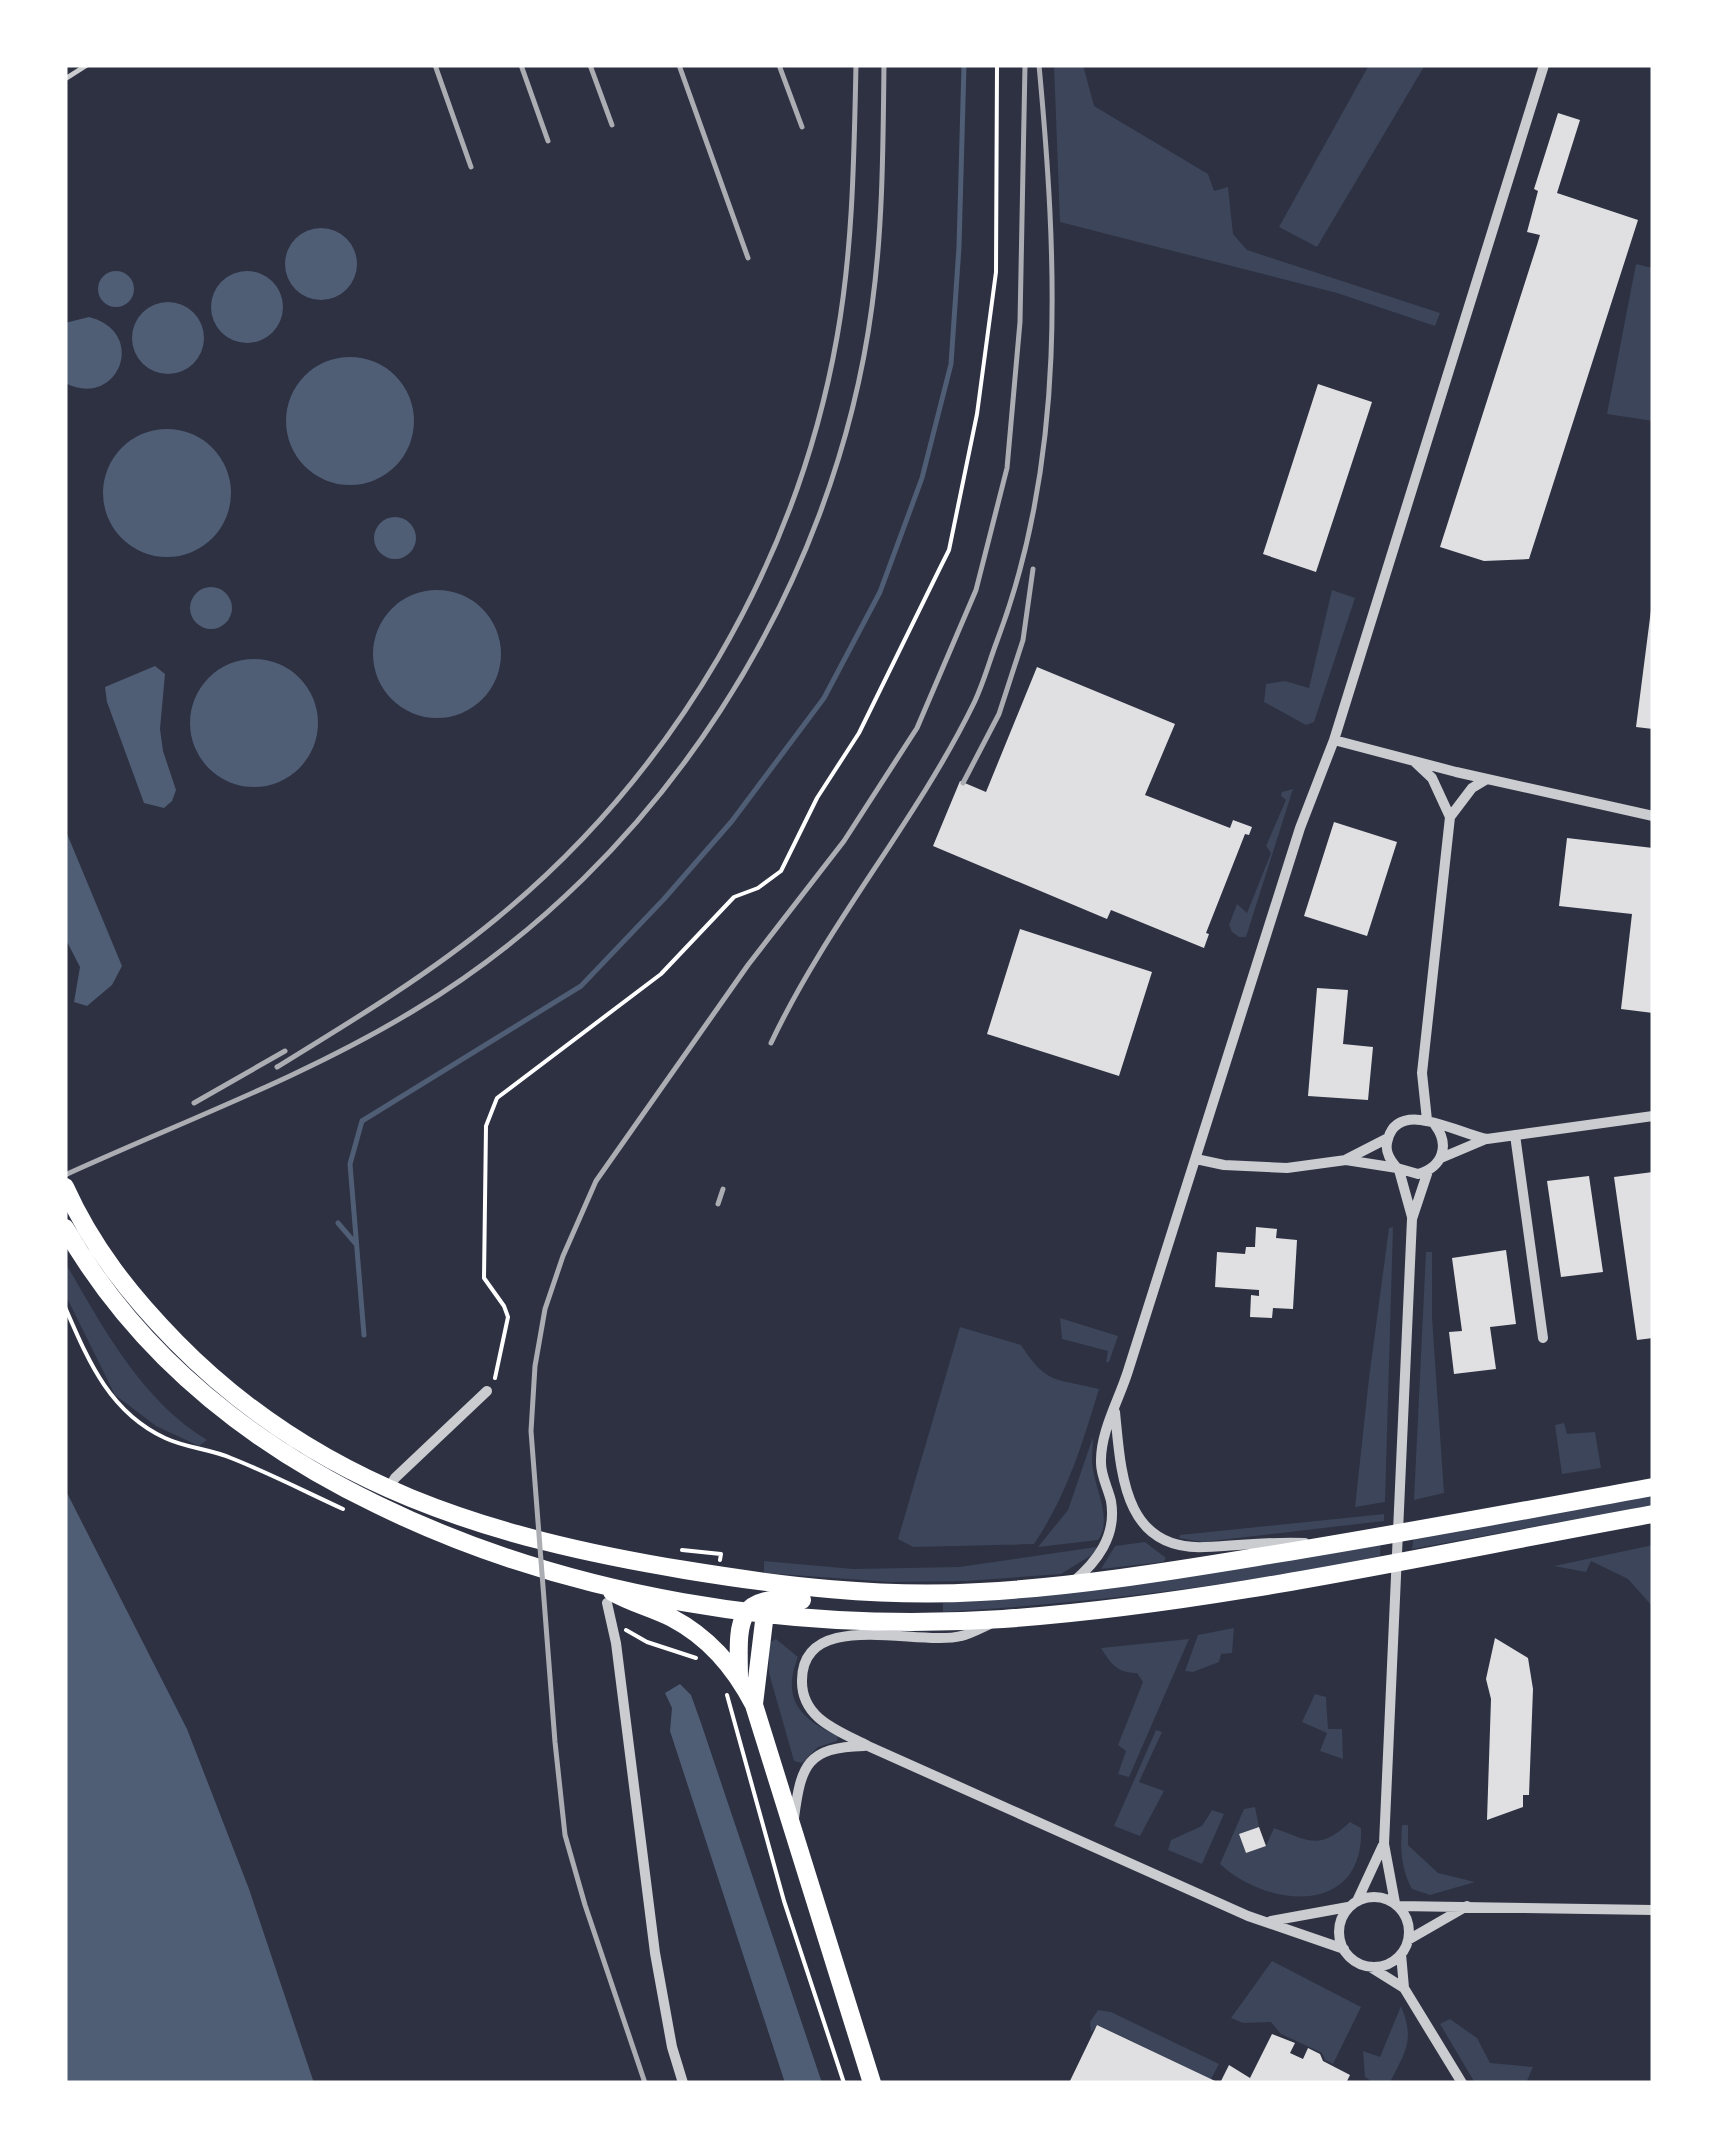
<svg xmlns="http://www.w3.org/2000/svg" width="1718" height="2148" font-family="Poppins,sans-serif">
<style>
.green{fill:#3c4559}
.water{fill:#4f5d75}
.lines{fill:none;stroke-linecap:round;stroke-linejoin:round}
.stream{stroke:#4f5d75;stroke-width:5}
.building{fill:#e0e0e3}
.path{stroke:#fff;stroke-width:4}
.service{stroke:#caccd0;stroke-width:5}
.minor{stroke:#caccd0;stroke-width:10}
.primary{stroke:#fff;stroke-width:18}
.rail{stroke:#abadb3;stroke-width:5}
</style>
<rect width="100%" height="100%" fill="#2d3142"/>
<path class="green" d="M1054 65H1083L1094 106 1208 174 1214 191 1228 187 1233 234 1247 250 1440 313 1435 326 1337 293 1060 222Z
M1369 65H1425L1317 247 1279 227Z
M1636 264 1653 268V421L1607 414Z
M1332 590 1355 598 1314 722 1306 725 1264 702 1266 684 1285 681 1309 688Z
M1293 789 1246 937H1239L1232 932 1229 925 1237 904 1247 913 1271 853 1266 846 1286 800 1281 796 1282 792Z
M1393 1227 1385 1502 1355 1507 1369 1378 1389 1228Z
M1426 1252H1432V1317L1444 1493 1414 1500Z
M65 1262C102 1326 142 1401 207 1440L199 1446 156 1426 115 1395 65 1294Z
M1060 1318 1118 1336 1109 1362H1106L1108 1351 1062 1339Z
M960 1327 1021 1345C1047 1385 1055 1378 1099 1389 1082 1445 1067 1495 1034 1544L913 1547 898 1539Z
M1564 1423 1567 1434 1595 1432 1601 1468 1562 1474 1555 1425Z
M1093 1437C1093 1448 1091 1459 1093 1470 1097 1493 1112 1520 1098 1540L1038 1547 1068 1510Z
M1653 1494V1505L1412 1549 1414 1536Z
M1384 1514V1521L1203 1542 1179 1538 1180 1535Z
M1381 1540 1380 1556C1236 1586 1090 1603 943 1612V1603C1091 1594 1236 1568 1381 1540Z
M1145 1542 1166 1558 1163 1562 1101 1569 1115 1546Z
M1653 1545V1607L1628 1579 1591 1561 1586 1572 1554 1566Z
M1096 1547 1095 1553 1061 1574 967 1581 891 1582 764 1573V1561L853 1569 959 1567Z
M1234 1628 1232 1653 1221 1654 1219 1662 1193 1672 1185 1671 1198 1635Z
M776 1639 798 1657C781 1700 801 1719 838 1736L837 1741 818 1747 802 1763 794 1761 769 1673V1643Z
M1189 1639 1129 1777 1118 1774 1126 1751 1118 1745 1143 1682 1137 1673C1117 1673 1111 1664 1101 1648Z
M1315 1694 1326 1697 1328 1729H1342L1343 1759 1320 1751 1327 1733 1302 1722Z
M1156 1730 1162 1732 1139 1782 1164 1791 1140 1836 1114 1826Z
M1255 1807 1259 1827 1239 1834 1246 1853 1266 1846 1274 1828C1310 1841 1319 1851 1350 1822L1361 1828C1365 1915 1270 1910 1220 1864L1244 1809Z
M1212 1810 1224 1814 1202 1864 1168 1850 1171 1840 1202 1826Z
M1402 1825H1408V1845L1438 1873 1475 1882 1430 1895 1412 1889C1401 1869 1400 1847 1402 1825Z
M1272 1961 1361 2007 1333 2064 1325 2060 1322 2053 1281 2034 1271 2022 1243 2023 1231 2018Z
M1401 2006C1415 2040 1406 2051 1390 2082L1371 2081 1365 2077 1363 2051 1380 2057Z
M1098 2010 1111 2012 1219 2064 1211 2079 1098 2025 1091 2032 1090 2022Z
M1450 2019 1477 2038 1490 2063 1533 2067 1526 2083H1475L1440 2024Z"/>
<path class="water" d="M285 264a36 36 0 1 1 72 0a36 36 0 1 1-72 0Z
M98 289a18 18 0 1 1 36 0a18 18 0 1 1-36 0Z
M211 307a36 36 0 1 1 72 0a36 36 0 1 1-72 0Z
M132 338a36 36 0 1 1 72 0a36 36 0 1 1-72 0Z
M89 317C149 332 118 410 65 383V323Z
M286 421a64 64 0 1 1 128 0a64 64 0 1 1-128 0Z
M103 493a64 64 0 1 1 128 0a64 64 0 1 1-128 0Z
M374 538a21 21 0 1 1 42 0a21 21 0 1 1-42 0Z
M190 608a21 21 0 1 1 42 0a21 21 0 1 1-42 0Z
M373 654a64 64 0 1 1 128 0a64 64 0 1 1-128 0Z
M190 723a64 64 0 1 1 128 0a64 64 0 1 1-128 0Z
M155 666 165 674 160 729 163 751 176 790 172 801 164 808 144 803 107 702 105 687Z
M65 829 122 966 112 985 87 1006 74 1002 80 967 65 938Z
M65 1489 187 1729 249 1889 314 2083H65Z
M680 1684 691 1695 701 1723 822 2083H785L670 1731 672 1708 665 1693Z"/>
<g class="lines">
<path class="stream" d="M338 1223 356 1244
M364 1335 350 1164 362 1121 581 986 664 899 732 821 824 698 880 592 922 478 951 364 959 247 964 65"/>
</g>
<path class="building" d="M1558 113 1580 120 1557 193 1638 220 1529 559 1484 561 1440 547 1537 245 1540 235 1527 232 1538 191 1534 189Z
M1318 384 1372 402 1316 572 1263 554Z
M1651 610H1653V729L1636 727Z
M1037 667 1175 724 1145 795 1230 828 1233 820 1252 827 1249 835 1245 834 1206 933 1209 934 1204 948 1111 910 1107 919 933 846 960 781 986 792Z
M1334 822 1397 842 1367 936 1304 916Z
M1567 838 1653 848V1013L1621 1009 1632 914 1559 906Z
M1020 929 1152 972 1119 1076 987 1034Z
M1317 988 1348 990 1343 1044 1373 1047 1368 1100 1308 1096Z
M1653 1172V1338L1637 1340 1614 1177Z
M1589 1176 1603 1272 1561 1277 1547 1181Z
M1256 1227 1277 1229 1276 1238 1297 1240 1293 1309 1273 1308 1272 1318 1250 1317 1251 1295 1259 1296V1290L1215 1287 1217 1252 1245 1254 1246 1247H1255Z
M1506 1250 1516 1324 1490 1327 1496 1369 1454 1374 1449 1332 1462 1331 1452 1258Z
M1495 1638 1528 1658 1533 1689 1529 1795H1523V1807L1487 1820 1491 1699 1486 1679Z
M1259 1827 1266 1846 1246 1853 1239 1834Z
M1097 2025 1211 2079 1219 2083H1069Z
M1272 2034 1295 2043 1290 2053 1303 2059 1308 2048 1320 2054 1323 2061 1350 2075 1346 2083H1220L1229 2065 1250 2078Z"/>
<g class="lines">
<path class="path" d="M65 1307C88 1360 109 1412 165 1438 186 1448 210 1449 231 1458 269 1473 306 1492 343 1509
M495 1378 508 1317 504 1306 484 1278 486 1126 497 1098 661 974 734 897 758 888 781 871 817 798 859 733 939 570 949 550 977 414 996 272 997 65
M682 1550 721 1554 720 1560
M626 1630 647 1642 696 1658
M727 1695 784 1901 844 2083"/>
<path class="service" d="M65 79 87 65"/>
<path class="minor" d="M1334 740 1456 772 1653 816
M1415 762 1432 778 1450 817 1422 1073 1427 1120
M1450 817 1472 788 1487 779
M1435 1125C1450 1145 1443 1167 1418 1174L1397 1168C1389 1159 1384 1150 1388 1139 1399 1098 1459 1134 1487 1139L1653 1116
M1515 1135 1543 1338
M1441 1158 1486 1139
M1196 1159 1224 1165 1287 1168 1346 1160 1397 1168
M1347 1159 1388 1138
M1399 1170 1412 1217
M1115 1412C1121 1472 1123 1551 1205 1547 1239 1546 1271 1541 1305 1543
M388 1489 395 1478 487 1391
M1072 1583C1097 1562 1117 1536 1111 1501 1108 1488 1101 1476 1101 1463 1100 1432 1119 1400 1128 1371L1300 828 1334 740 1544 65
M607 1603 616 1643 655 1953 672 2047 683 2083
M990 1624C981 1628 971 1634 961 1636 919 1647 803 1607 802 1680 801 1719 839 1731 868 1746L1248 1916 1344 1949
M794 1818C801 1765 807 1747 864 1746
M1339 1932a35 35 0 1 1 70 0a35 35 0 1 1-70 0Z
M1357 1901 1383 1845
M1395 1903 1384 1844 1412 1219 1428 1171
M1398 1906 1653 1910
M1271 1921 1348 1907
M1408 1940 1467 1906
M1401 1954 1404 1988
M1372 1968 1404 1988 1462 2083"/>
<path class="primary" d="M65 1187C92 1247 130 1295 176 1342 317 1486 491 1538 685 1570 783 1586 880 1598 980 1592 1073 1587 1166 1572 1257 1557 1389 1536 1521 1511 1653 1487
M65 1228C137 1353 249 1443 378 1505 569 1598 791 1633 1003 1619 1217 1604 1441 1552 1653 1514
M612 1592C631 1603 652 1608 672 1618 710 1638 735 1668 754 1705L872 2083
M739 1676C738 1620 735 1594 802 1600
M754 1704 765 1613 762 1606"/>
<path class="rail" d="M435 65 471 167
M521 65 548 141
M590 65 612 125
M679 65 748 258
M779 65 802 127
M963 783 999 714 1023 640 1033 569
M771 1043C827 924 915 823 973 705 983 685 989 662 997 641 1067 456 1057 259 1039 65
M277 1067C352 1021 428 975 496 919 674 773 797 563 837 337 853 247 854 156 856 65
M194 1103 285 1051
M65 1175C181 1122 304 1077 413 1011 660 863 834 591 872 306 883 226 883 145 884 65
M718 1204 723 1189
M645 2083 585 1905 565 1835 555 1742 531 1431 535 1366 545 1309 563 1256 596 1181 748 965 844 841 917 728 976 590 1007 468 1020 322 1025 65"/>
</g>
<rect width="1718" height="2148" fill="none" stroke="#ffffff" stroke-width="135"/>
</svg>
